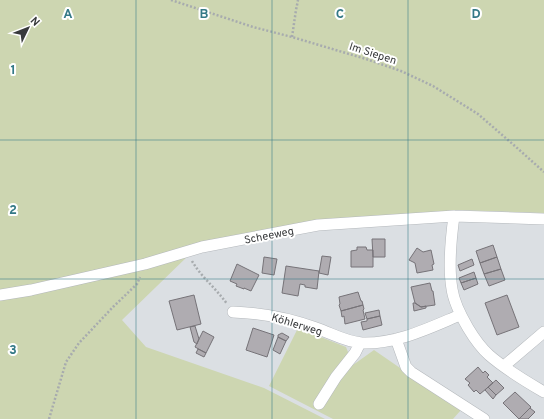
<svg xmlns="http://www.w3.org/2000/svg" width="544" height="419" font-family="Overpass,sans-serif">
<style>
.green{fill:#cdd6b1}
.building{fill:#afacb1;stroke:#767378}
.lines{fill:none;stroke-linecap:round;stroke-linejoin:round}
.street-casing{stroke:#b4b8bc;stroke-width:12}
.path{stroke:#a7abae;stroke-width:2.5;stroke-dasharray:2 2;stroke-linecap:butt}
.street{stroke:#fff;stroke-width:11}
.grid{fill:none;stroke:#347987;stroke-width:1;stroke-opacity:0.55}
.labels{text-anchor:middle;stroke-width:4;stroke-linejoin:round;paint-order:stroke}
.street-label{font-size:11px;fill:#383a3c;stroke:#fff}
.grid-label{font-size:13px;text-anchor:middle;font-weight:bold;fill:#347987;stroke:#fff;stroke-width:4;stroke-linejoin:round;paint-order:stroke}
</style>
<rect width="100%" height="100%" fill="#dbdfe3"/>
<path class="green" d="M0 0H544V213L455 210 385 218 191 253 122 320 146 347 264 388 325 419H0Z
M298 328 346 347 353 365 374 350 461 410 453 419H333L269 386Z"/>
<path class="building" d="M372 239H385V257H373Z
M493 245 497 257 480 263 476 251Z
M357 247H366L367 250H373V267H351V251L357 250Z
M417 248 423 252 431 250 434 264 432 265 433 270 417 273 415 263 409 260Z
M322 256 331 257 328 275 319 273Z
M264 257 277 259 274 275 262 273Z
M497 257 501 269 484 274 480 263Z
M472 259 474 265 460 271 458 265Z
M237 264 259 275 251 291 244 288V289L236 286 237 284 230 281Z
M286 266 319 271 317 289 305 287V285L300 284 298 296 282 293Z
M501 269 505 280 489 286 484 274Z
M474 272 476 278 461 283 459 278Z
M476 278 478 284 464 290 461 283Z
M430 283 432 291H433L435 305 421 307 415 303 411 287Z
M358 292 361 301H362L363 305 341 311 339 305 340 304 339 297Z
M194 295 201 324 177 330 169 301Z
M507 295 519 327 497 335 485 303Z
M413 303H415L421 307 426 306V308L414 311Z
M363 305 364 309 363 310 365 319 345 324 344 316 342 317 341 311Z
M379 310 380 316 367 319 365 313Z
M380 316 382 325 363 330 361 322 367 321V319Z
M195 326 199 339 197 344 194 342 190 327Z
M253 328 274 335 267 357 246 350Z
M203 331 214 337 206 353 195 347Z
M282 333 289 337 286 341 278 337V335Z
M278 337 286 341 280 354 273 350Z
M198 349 206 353 204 357 196 353Z
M478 367 483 373 485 371 489 375 487 377 493 383 480 394 476 390 474 392 468 385 470 383 465 379Z
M496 380 504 388 496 395 488 387Z
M488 387 496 395 493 399 485 390Z
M515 392 531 407 519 419 503 403Z
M530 408 535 412 528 419H519Z"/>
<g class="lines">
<g class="street-casing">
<path id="street" d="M454 216C451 238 448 266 452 289 454 303 461 316 468 328 474 338 480 347 489 355 505 369 525 381 544 392
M0 295 31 290 145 264 202 247 318 225 454 216 544 219
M233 312C261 313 289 318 316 328 331 333 346 342 362 343 397 344 429 328 460 315
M396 339 406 367 411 372 484 419
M504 366 544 332
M319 404 336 377 355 353 360 343"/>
</g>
<path class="path" d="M171 0 253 27 292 37 366 59 401 71 433 86 478 114 516 147 544 172
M292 37 296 10 298 0
M192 261C201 277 216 288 227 304
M49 419 66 362 79 343 113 307 137 284 140 277"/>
<use href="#street" class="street"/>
</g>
<path class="grid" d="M136 0V419M272 0V419M408 0V419M0 140H544M0 279H544"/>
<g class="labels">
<g class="street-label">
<text transform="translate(373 53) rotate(18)" y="4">Im Siepen</text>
<text transform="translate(269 235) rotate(-11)" y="4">Scheeweg</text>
<text transform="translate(297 324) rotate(17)" y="4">Köhlerweg</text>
</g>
</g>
<g class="grid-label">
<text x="68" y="18">A</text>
<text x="204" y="18">B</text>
<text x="340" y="18">C</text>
<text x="476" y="18">D</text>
<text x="13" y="74">1</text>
<text x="13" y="214">2</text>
<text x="13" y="354">3</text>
</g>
<g transform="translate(28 28) rotate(47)" stroke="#ffffff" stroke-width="3" paint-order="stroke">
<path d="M0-3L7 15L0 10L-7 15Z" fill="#383a3c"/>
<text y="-6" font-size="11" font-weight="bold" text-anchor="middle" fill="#383a3c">N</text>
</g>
</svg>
